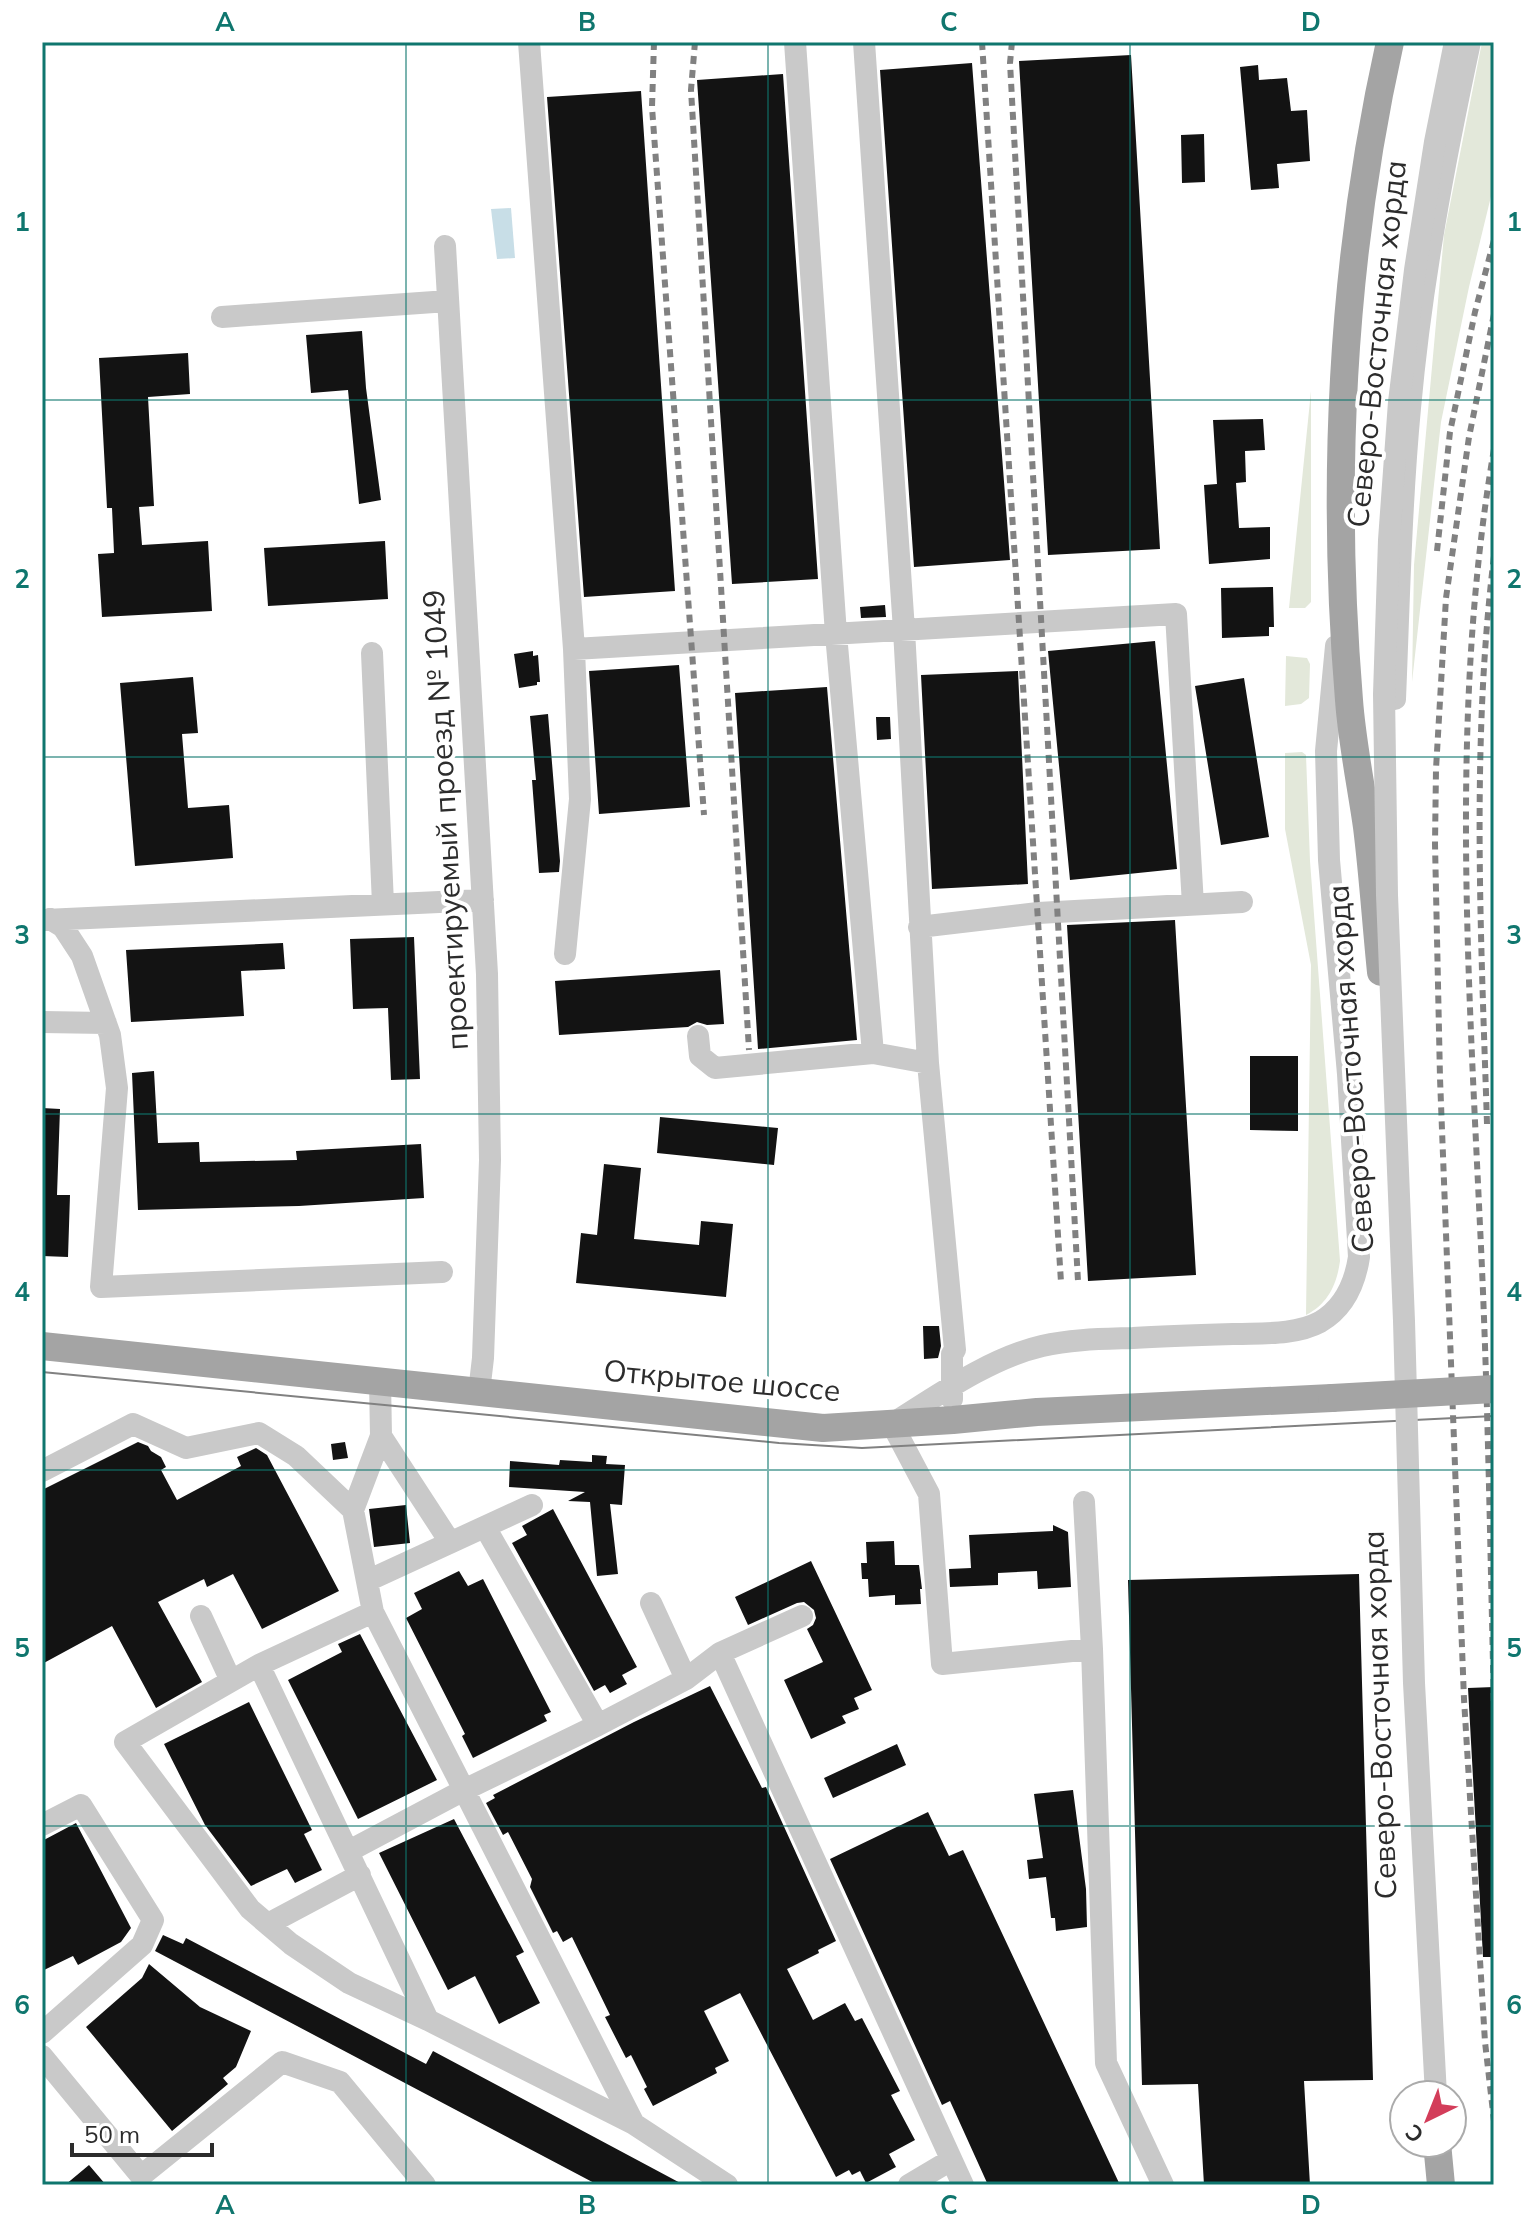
<svg xmlns="http://www.w3.org/2000/svg" width="1536" height="2227" font-family="Mulish,sans-serif">
<style>
.green{fill:#e3e8da}
.water{fill:#c8dee7}
.building{fill:#131313}
.lines{fill:none;stroke-linecap:round;stroke-linejoin:round}
.minor{stroke:#c9c9c9;stroke-width:22}
.major{stroke:#a4a4a4;stroke-width:28}
.tram{stroke:#818181;stroke-width:2}
.rail{stroke:#818181;stroke-width:6;stroke-dasharray:8 6;stroke-linecap:butt}
.minor-bridge{stroke:#c9c9c9;stroke-width:22}
.major-bridge{stroke:#a4a4a4;stroke-width:28}
.grid{fill:none;stroke:#0f766e;stroke-width:2;stroke-opacity:0.55}
.labels{text-anchor:middle;stroke-width:8;stroke-linejoin:round;paint-order:stroke}
.street-label{font-size:30px;fill:#2c2c2c;stroke:#fff}
.neatline{fill:none;stroke:#0f766e;stroke-width:3}
.grid-label{font-size:26px;text-anchor:middle;font-weight:bold;fill:#0f766e}
</style>
<rect width="100%" height="100%" fill="#fff"/>
<path class="green" d="M1482 42H1494V184L1469 287 1441 422 1412 682 1414 565 1444 235Z
M1311 391V602L1305 608H1289Z
M1286 656 1307 658 1310 664 1309 698 1301 704 1285 706Z
M1302 752 1306 755 1310 861 1340 1261C1337 1284 1328 1304 1306 1315L1311 965 1285 829V753Z"/>
<path class="water" d="M511 208 515 258 497 259 491 209Z"/>
<path class="building" d="M1131 55 1160 549 1048 555 1019 61Z
M972 63 1010 560 914 567 880 70Z
M1258 65 1259 80 1287 78 1291 111 1307 110 1310 161 1277 164 1279 188 1251 190 1240 67Z
M783 74 818 579 732 584 697 80Z
M641 91 675 591 584 597 547 97Z
M1204 134 1205 182 1182 183 1181 135Z
M362 331 366 388 381 500 359 504 348 390 311 393 306 335Z
M188 353 190 394 148 397 154 506 139 507 142 545 208 541 212 611 102 617 98 554 114 553 112 508H107L99 358Z
M1263 419 1265 450 1245 451 1246 482 1236 483 1239 528 1270 527V559L1209 564 1204 485 1217 484 1213 420Z
M385 541 388 599 268 606 264 548Z
M1273 587 1274 627H1269V636L1222 638 1221 588Z
M885 605 886 617 861 618 860 607Z
M1155 641 1177 869 1070 880 1048 651Z
M533 651V656L538 655 540 682H537V685L519 688 514 654Z
M679 665 690 807 599 814 589 671Z
M1018 671 1028 884 932 889 921 675Z
M193 677 198 733 182 734 188 808 229 805 233 858 135 866 120 683Z
M1244 678 1269 837 1221 845 1195 686Z
M827 687 857 1040 758 1049 735 693Z
M548 714 560 861 559 872 539 873 532 780H536L530 716Z
M876 717H890L891 739 877 740Z
M1175 920 1196 1275 1088 1281 1067 925Z
M414 937 420 1079 391 1080 388 1008 353 1009 350 939Z
M283 943 285 969 241 971 244 1016 131 1022 126 950Z
M720 970 724 1024 707 1025 697 1022 688 1027 559 1035 555 981Z
M1250 1056H1298V1131L1250 1130Z
M154 1071 158 1143 199 1142 200 1162 297 1160 296 1151 421 1144 424 1198 299 1206 138 1210 132 1073Z
M42 1108 60 1109 57 1195H70L68 1257 42 1256Z
M660 1117 778 1128 774 1165 657 1153Z
M604 1164 641 1168 634 1239 699 1245 701 1221 733 1224 726 1297 576 1283 581 1233 597 1235Z
M923 1326H939L941 1346 938 1358 924 1359Z
M138 1442 148 1446 151 1451 161 1457 166 1467 161 1470 177 1500 241 1466 237 1457 256 1448 267 1455 339 1591 262 1629 233 1574 207 1587 204 1579 158 1602 202 1682 156 1708 112 1626 42 1664V1490Z
M345 1442 348 1458 333 1460 331 1444Z
M592 1455 607 1456 606 1464 625 1465 622 1505 610 1504 618 1574 597 1576 590 1502 568 1501 585 1492 509 1487 510 1461 559 1465 560 1460 592 1462Z
M406 1505 410 1543 374 1547 369 1509Z
M553 1509 637 1667 622 1675 627 1684 610 1693 605 1685 594 1691 512 1543 527 1535 522 1526Z
M1053 1525 1068 1532 1071 1587 1038 1589 1037 1571 998 1573V1585L950 1587 949 1569 971 1568 969 1535 1053 1531Z
M894 1541 895 1565H919L922 1589H920L921 1604 895 1605V1595L869 1597 868 1579H862L861 1563H867L866 1542Z
M811 1561 872 1690 854 1698 859 1709 842 1716 846 1723 811 1739 784 1680 823 1662 807 1629 813 1625 816 1618 814 1610 804 1602 797 1603 748 1625 735 1597Z
M459 1571 468 1586 483 1579 551 1712 544 1715 547 1721 473 1758 462 1736 465 1734 406 1618 422 1609 414 1593Z
M1359 1574 1373 2080 1304 2081 1310 2185H1204L1198 2084 1142 2085 1128 1580Z
M360 1634 437 1780 358 1819 288 1680 342 1652 338 1644Z
M710 1686 762 1788 766 1787 836 1941 818 1950 819 1953 787 1969 813 2020 845 2003 855 2021 862 2018 900 2091 891 2095 915 2140 889 2154 896 2167 866 2183 860 2171 852 2175 849 2170 836 2177 740 1993 704 2011 729 2061 715 2068 717 2073 653 2106 644 2089 647 2087 631 2055 626 2058 605 2017 610 2015 572 1937 563 1942 557 1931 553 1933 530 1887 532 1879 508 1832 503 1835 486 1803 495 1798 493 1795 634 1722Z
M1494 1687V1772H1491L1494 1821V1957H1483L1468 1688Z
M249 1702 312 1830 304 1834 322 1870 295 1883 287 1869 251 1886 205 1825 164 1744Z
M897 1744 906 1765 833 1798 824 1778Z
M1073 1790 1086 1889 1087 1927 1056 1931 1055 1918H1051L1046 1877 1029 1879 1027 1860 1043 1858 1034 1794Z
M928 1812 949 1856 963 1850 1120 2185H988L950 2101 942 2105 830 1859Z
M454 1819 524 1952 516 1956 540 2003 499 2024 475 1976 448 1990 379 1853Z
M76 1823 131 1928 121 1942 78 1965 73 1956 42 1971V1841Z
M163 1935 183 1944 186 1938 426 2064 433 2051 684 2185H598L155 1951Z
M149 1964 200 2007 251 2031 236 2067 223 2078 228 2084 172 2131 86 2027 142 1978Z
M89 2165 106 2185H65Z"/>
<g class="lines">
<path class="minor" d="M529 42 574 649 580 799 565 954
M795 42 836 634 873 1053
M864 42 904 630 928 1063 955 1350 952 1354V1399
M445 246 487 974 490 1160 483 1358 479 1392
M222 317 448 301
M574 649 1176 614 1193 905
M372 653 383 904
M1395 699C1399 602 1401 504 1410 408 1421 285 1444 163 1470 42
M50 919 63 927 82 956 110 1035 117 1088 101 1287 442 1272
M45 920 483 900
M919 927 1038 913 1242 902
M42 1022 106 1023
M698 1036 700 1056 715 1068 873 1053 928 1063
M381 1436 450 1542
M42 1471 133 1424 186 1448 259 1433 296 1456 353 1510
M1084 1502 1092 1649 1106 2063 1163 2185
M485 1527 598 1725 686 1679 720 1653 963 2185
M367 1581 532 1505
M651 1603 686 1679
M373 1612 353 1510 381 1436 380 1380
M201 1616 231 1681
M1092 1649 942 1664 929 1494 892 1424C938 1395 990 1358 1042 1346 1072 1339 1103 1339 1133 1338 1167 1336 1202 1335 1236 1334 1263 1333 1296 1335 1320 1322 1344 1308 1355 1283 1359 1257L1348 1074 1329 860 1326 751 1336 646
M720 1653 802 1616
M259 1665 125 1742 250 1909 291 1944 349 1983 428 2020
M598 1725 464 1790 634 2124 727 2185
M42 1825 81 1805 153 1920 142 1945 42 2033
M349 1851 464 1790 373 1612 259 1665 428 2020 634 2124
M268 1924 360 1875
M42 2056 141 2176 282 2062 340 2082 425 2185
M909 2185 951 2160"/>
<path class="major" d="M1381 972C1376 923 1373 875 1367 827 1361 785 1352 742 1349 700 1331 481 1342 257 1390 42
M42 1346 823 1428 953 1420 1037 1412 1332 1398
M1437 2143 1441 2185"/>
<path class="tram" d="M42 1372 779 1443 862 1448 1494 1416"/>
<path class="rail" d="M654 42 652 107 704 815
M695 42 691 90 749 1050
M982 42 1061 1282
M1012 42 1010 63 1078 1281
M1494 314 1469 437 1446 598 1436 769 1435 844 1440 1078 1464 1699 1485 2042 1494 2121
M1494 449C1450 706 1468 967 1480 1226 1488 1386 1490 1546 1494 1706
M1437 551 1450 432 1475 312 1494 240
M1487 1124C1481 935 1471 745 1494 556"/>
<path class="minor-bridge" d="M1436 2095 1414 1683 1404 1321 1387 895 1384 694 1389 540 1399 402 1415 270 1435 142 1455 42"/>
<path class="major-bridge" d="M1332 1398 1494 1389"/>
</g>
<path class="grid" d="M406 42V2185M768 42V2185M1130 42V2185M42 400H1494M42 757H1494M42 1114H1494M42 1470H1494M42 1826H1494"/>
<g class="labels">
<g class="street-label">
<text transform="translate(1377 344) rotate(-84)" y="10">Северо-Восточная хорда</text>
<text transform="translate(446 820) rotate(-93)" y="10">проектируемый проезд № 1049</text>
<text transform="translate(1351 1069) rotate(-94)" y="10">Северо-Восточная хорда</text>
<text transform="translate(722 1381) rotate(5)" y="10">Открытое шоссе</text>
<text transform="translate(1380 1715) rotate(-92)" y="10">Северо-Восточная хорда</text>
</g>
</g>
<rect width="1536" height="2227" fill="none" stroke="#ffffff" stroke-width="88"/>
<g transform="translate(1428 2119) rotate(223)"><circle r="38" fill="#ffffff" stroke="#ababab" stroke-width="2"/>
<path d="M0-6L14 30L0 20L-14 30Z" fill="#d33d5a"/>
<text y="-12" font-size="22" font-weight="bold" text-anchor="middle" fill="#2c2c2c">С</text>
</g>
<path d="M72 2143v12h140v-12" fill="none" stroke="#2c2c2c" stroke-width="4"/>
<text x="84" y="2143" font-size="24" fill="#2c2c2c" stroke="#ffffff" stroke-width="6" paint-order="stroke">50 m</text>
<rect x="44" y="44" width="1448" height="2139" class="neatline"/>
<g class="grid-label">
<text x="225" y="31">A</text>
<text x="587" y="31">B</text>
<text x="949" y="31">C</text>
<text x="1311" y="31">D</text>
<text x="22" y="231">1</text>
<text x="1514" y="231">1</text>
<text x="22" y="588">2</text>
<text x="1514" y="588">2</text>
<text x="22" y="944">3</text>
<text x="1514" y="944">3</text>
<text x="22" y="1301">4</text>
<text x="1514" y="1301">4</text>
<text x="22" y="1657">5</text>
<text x="1514" y="1657">5</text>
<text x="22" y="2014">6</text>
<text x="1514" y="2014">6</text>
<text x="225" y="2214">A</text>
<text x="587" y="2214">B</text>
<text x="949" y="2214">C</text>
<text x="1311" y="2214">D</text>
</g>
</svg>
